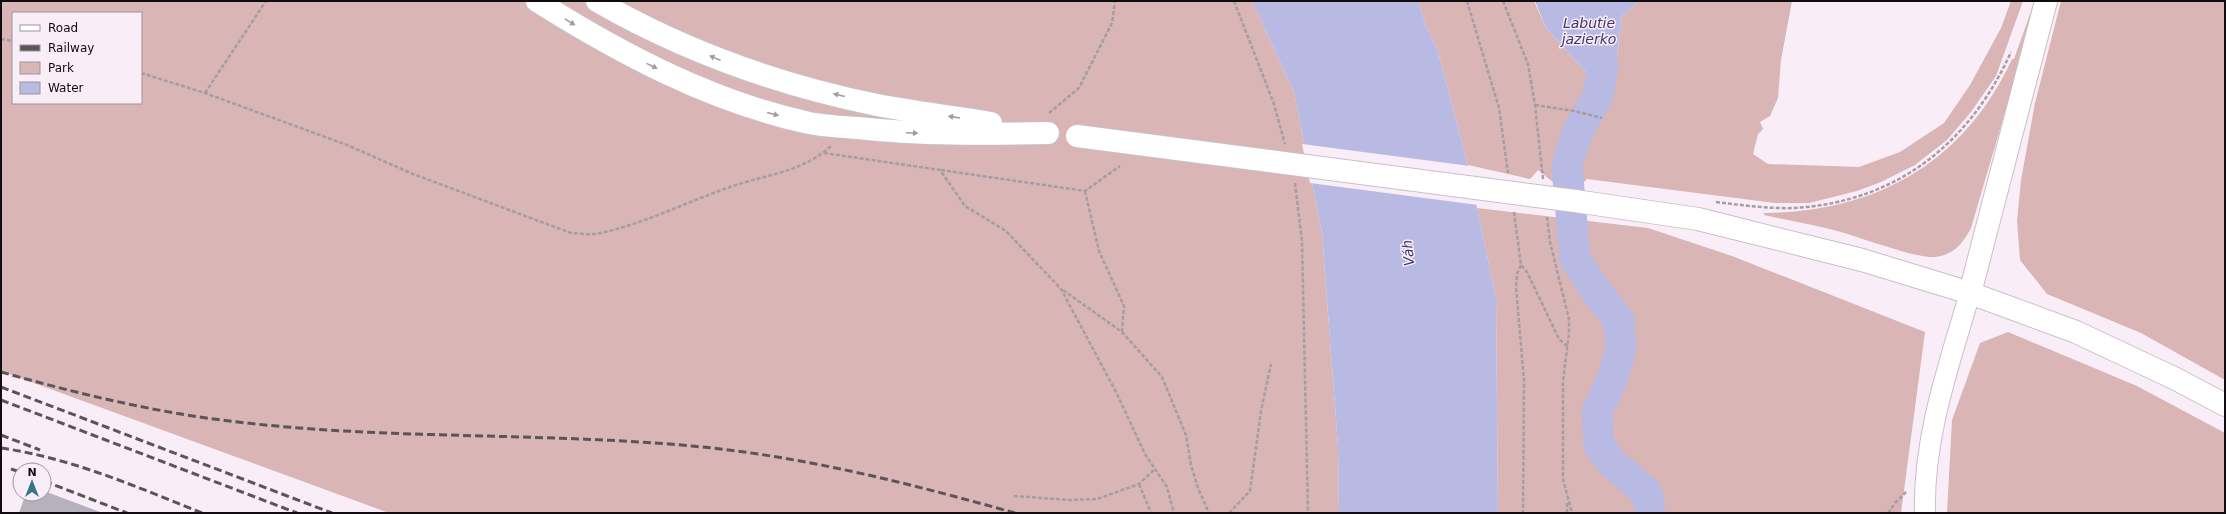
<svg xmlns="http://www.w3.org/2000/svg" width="2226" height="514" font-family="'DejaVu Sans',sans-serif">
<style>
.green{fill:#d9b5b5;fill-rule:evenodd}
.water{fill:#b9bae3}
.pier{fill:#f9eef7}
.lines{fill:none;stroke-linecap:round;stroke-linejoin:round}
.river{stroke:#b9bae3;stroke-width:31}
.building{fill:#b6b1bc}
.minor-casing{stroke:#cabfc8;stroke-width:22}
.secondary-casing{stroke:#cabfc8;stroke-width:24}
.path{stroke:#a59da4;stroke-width:2.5;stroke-dasharray:4 2;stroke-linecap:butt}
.minor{stroke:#fff;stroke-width:20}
.secondary{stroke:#fff;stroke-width:22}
.rail{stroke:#5b555a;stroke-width:3;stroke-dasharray:8 4;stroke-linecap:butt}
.secondary-bridge-casing{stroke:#cabfc8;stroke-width:24;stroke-linecap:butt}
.secondary-bridge{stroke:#fff;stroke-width:22}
.oneway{fill:#9f9e9f}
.labels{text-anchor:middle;stroke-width:3;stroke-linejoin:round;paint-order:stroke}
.water-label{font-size:14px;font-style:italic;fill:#3b376b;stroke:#f9eef7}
</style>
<rect width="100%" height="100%" fill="#f9eef7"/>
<path class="green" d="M1 1H1252L1294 92 1322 233 1338 446 1339 513H389L1 371ZM13 13H141V103H13Z
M1418 1H1534L1546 28 1587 73 1617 58 1621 17 1639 1H1792L1781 60 1778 98 1770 116 1760 122 1763 129 1758 134 1753 154 1768 164 1859 167 1900 152 1944 123 1970 85 2001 28 2011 1H2023L1996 76 1971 112 1947 140 1915 165 1881 182 1857 191 1809 203H1775L1587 179 1583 183 1572 177 1554 183 1538 170 1530 179 1468 165 1437 48 1426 27Z
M2061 1H2225V380L2141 333 2047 294 2020 260 2017 221 2021 180 2035 103Z
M2034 3 2015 78 1971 228C1963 243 1954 255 1935 257 1918 259 1862 238 1841 232 1816 225 1790 221 1764 215V213C1876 212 1964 163 2012 59H2014Z
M1477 208 1648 228 1732 256 1925 332 1901 513H1498L1496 298Z
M2008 332 2137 386 2225 433V513H1947L1952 420 1980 343Z"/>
<path class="water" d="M1252 1H1418L1426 27 1437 48 1468 165 1496 298 1498 513H1339L1338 446 1322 233 1294 92Z
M1535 1H1639L1621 17 1617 58 1587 73 1546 28Z"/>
<path class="pier" d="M1302 144 1470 166 1478 205 1310 183Z"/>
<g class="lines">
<path class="river" d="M1588 1 1603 65 1599 93 1577 133 1567 166 1575 259 1597 292 1619 320 1621 350 1612 379 1597 411 1599 445 1610 461 1647 493 1650 513"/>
</g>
<path class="building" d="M44 491 100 512 99 513H19L25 496 30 498 32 494H44Z"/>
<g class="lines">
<g class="minor-casing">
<path id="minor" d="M1925 513C1923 437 1949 365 1970 293"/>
</g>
<g class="secondary-casing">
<path id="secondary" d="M537 1C621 54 712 102 809 123 825 126 842 127 858 128 921 135 984 134 1048 133
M597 1C684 51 779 85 877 105 915 112 953 117 991 123
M1575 201 1698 219 1862 260 1970 293 2076 332 2176 379 2225 405
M1970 293 2046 1"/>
</g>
<path class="path" d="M1234 1 1274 104 1285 144
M1467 1 1499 108 1508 173
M1503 1 1528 64 1535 105 1543 179
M1 39 13 41
M141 73 205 93 347 145 413 174 571 233C578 233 587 235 595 234 640 226 686 202 730 187 764 175 803 172 831 146
M205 93 266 1
M1535 105 1574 111 1602 118
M1049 113 1079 88 1112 23 1115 1
M824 153 940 170 965 206 1006 231 1061 289 1116 392 1145 454 1167 487 1174 513
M941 170 1085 191 1120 166
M1295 183 1302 242 1308 513
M1085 191 1099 251 1124 306 1122 331
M1716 202C1742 205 1768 209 1794 208 1897 202 1970 143 2011 52
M1514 212 1521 265 1527 272 1559 339 1568 347
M1547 217 1550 242 1569 319V333L1563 381V479L1572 513
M1521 265 1517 274 1516 287 1524 381 1523 513
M1063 290 1122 332 1162 377 1186 435 1191 465 1198 488 1209 513
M1139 484 1151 513
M1014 496 1069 500 1097 499 1139 484 1155 469
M1229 513 1250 491 1261 411 1271 364
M1567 513V502
M1888 513 1896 502 1906 492"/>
<use href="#minor" class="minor"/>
<use href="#secondary" class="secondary"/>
<path class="rail" d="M1 372C79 394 157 413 238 422 389 440 541 432 692 446 802 456 908 483 1015 513
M1 387 332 513
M1 400 297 513
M1 435 40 450
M1 448C71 458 137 487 202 513
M11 469 20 472
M44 481 127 513"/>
<g class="secondary-bridge-casing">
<path id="secondary-bridge" d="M1077 136 1575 201"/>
</g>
<use href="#secondary-bridge" class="secondary-bridge"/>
</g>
<defs><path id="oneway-solid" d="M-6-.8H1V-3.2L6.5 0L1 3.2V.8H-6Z"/></defs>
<g class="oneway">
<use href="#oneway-solid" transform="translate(570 22) rotate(32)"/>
<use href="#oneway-solid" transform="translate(715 58) rotate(-158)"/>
<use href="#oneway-solid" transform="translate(652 66) rotate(26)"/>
<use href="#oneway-solid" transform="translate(839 95) rotate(-166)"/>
<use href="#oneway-solid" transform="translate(773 114) rotate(15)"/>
<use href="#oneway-solid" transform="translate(954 117) rotate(-171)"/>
<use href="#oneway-solid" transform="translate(912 133) rotate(3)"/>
</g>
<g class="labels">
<g class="water-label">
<text x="1589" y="28">Labutie<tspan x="1589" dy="16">jazierko</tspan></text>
<text transform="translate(1408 253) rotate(-96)" y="5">Váh</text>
</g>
</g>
<rect width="2226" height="514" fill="none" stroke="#100d10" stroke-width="4"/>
<rect x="12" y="12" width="130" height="92" fill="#f9eef7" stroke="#9c949b"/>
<rect x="20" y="25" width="20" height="6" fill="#ffffff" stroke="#9c949b"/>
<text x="48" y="32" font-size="12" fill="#100d10">Road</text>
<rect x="20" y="45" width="20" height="6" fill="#5b555a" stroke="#9c949b"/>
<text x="48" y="52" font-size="12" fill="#100d10">Railway</text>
<rect x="20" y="62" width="20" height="12" fill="#d9b5b5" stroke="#9c949b"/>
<text x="48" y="72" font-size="12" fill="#100d10">Park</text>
<rect x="20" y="82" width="20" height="12" fill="#b9bae3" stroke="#9c949b"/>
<text x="48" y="92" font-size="12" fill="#100d10">Water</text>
<g transform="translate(32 482)"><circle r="19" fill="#f9eef7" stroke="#9c949b"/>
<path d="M0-3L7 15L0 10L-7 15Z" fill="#327786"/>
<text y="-6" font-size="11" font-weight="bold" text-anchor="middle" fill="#100d10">N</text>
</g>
</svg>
